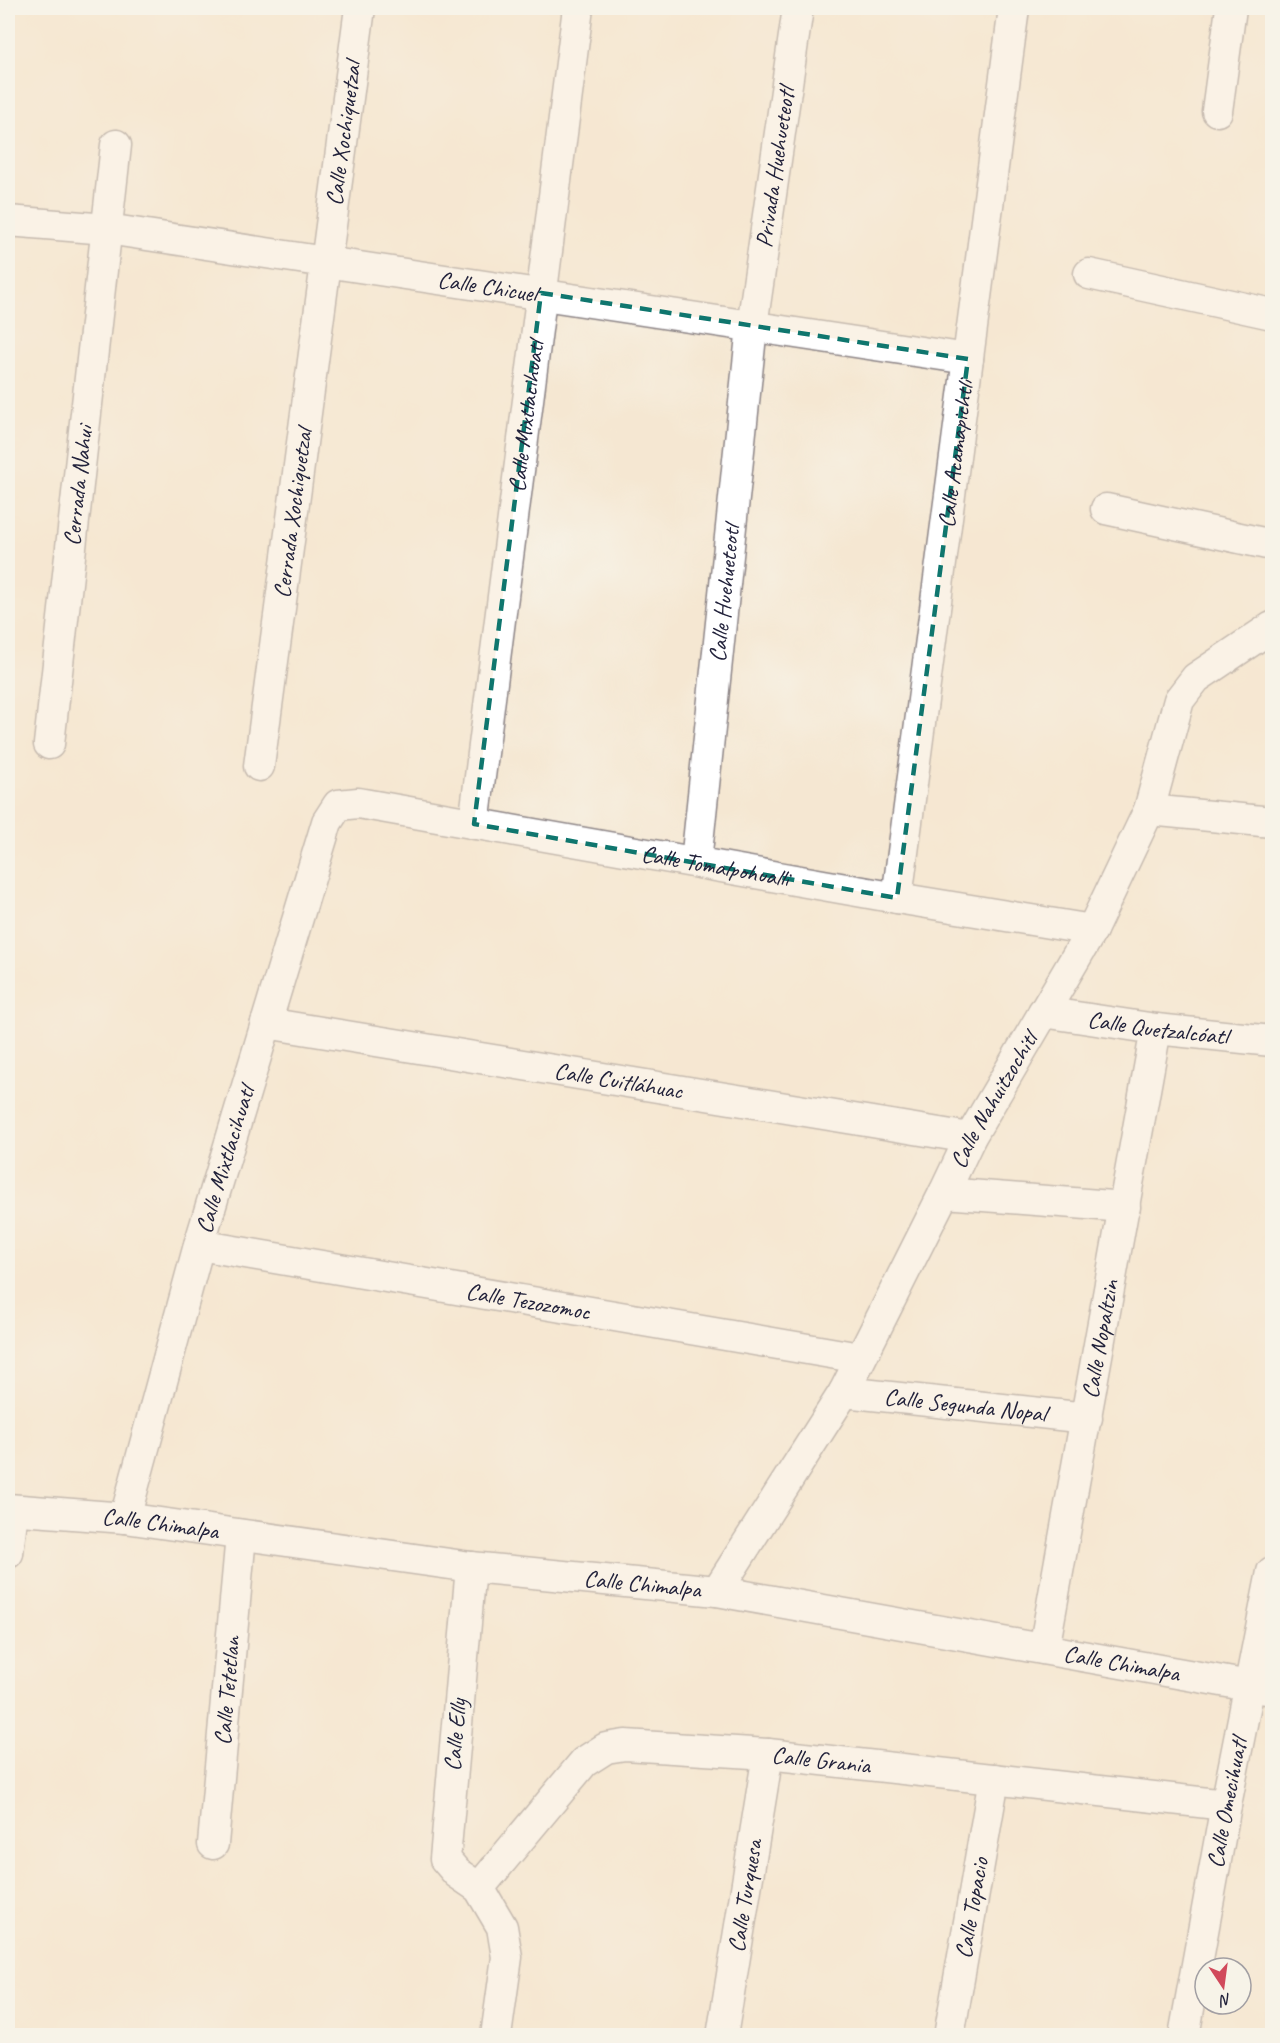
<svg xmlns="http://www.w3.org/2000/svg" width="1280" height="2043" font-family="Caveat,sans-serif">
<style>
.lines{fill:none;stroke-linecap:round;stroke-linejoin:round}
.minor-casing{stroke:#8c8486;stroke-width:33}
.minor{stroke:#fff;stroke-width:30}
.marked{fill:none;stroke:#0f766e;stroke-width:4.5;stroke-dasharray:12 8;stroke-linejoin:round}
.labels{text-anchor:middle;stroke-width:4.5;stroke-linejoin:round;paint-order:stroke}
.street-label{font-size:24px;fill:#22223b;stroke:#f7f3e8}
</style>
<rect width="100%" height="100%" fill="#f7f3e8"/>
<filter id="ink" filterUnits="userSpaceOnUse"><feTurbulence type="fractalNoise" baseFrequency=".0167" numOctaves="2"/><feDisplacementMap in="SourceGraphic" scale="12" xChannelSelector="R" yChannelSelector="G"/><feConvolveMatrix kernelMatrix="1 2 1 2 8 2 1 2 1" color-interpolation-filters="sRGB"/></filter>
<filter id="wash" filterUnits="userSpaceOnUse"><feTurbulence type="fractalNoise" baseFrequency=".008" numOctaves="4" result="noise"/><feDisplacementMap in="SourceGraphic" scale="24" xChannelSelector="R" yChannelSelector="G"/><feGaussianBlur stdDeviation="1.35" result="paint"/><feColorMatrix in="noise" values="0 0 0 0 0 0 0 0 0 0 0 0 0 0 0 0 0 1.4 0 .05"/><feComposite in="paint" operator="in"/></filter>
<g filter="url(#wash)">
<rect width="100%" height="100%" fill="#f5e7d2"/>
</g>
<g filter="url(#ink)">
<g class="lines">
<g class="minor-casing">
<g id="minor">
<path d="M1217 111 1231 8"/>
<path id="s1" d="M8 221 107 229 968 359"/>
<path d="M1089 274 1272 314"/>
<path d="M1106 509 1272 545"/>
<path id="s2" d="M49 744 116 145"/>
<path id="s3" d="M259 766 360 8"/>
<path d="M1149 810 1272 822"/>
<path id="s4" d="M474 824 578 8"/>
<path id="s5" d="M696 862 752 326 798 8"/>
<path id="s6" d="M897 898 1014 8"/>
<path id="s7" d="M1043 1012 1156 1029 1272 1041"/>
<path id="s8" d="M266 1023 970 1138"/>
<path d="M944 1193 1125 1207"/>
<path id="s9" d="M199 1245 860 1358"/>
<path id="s10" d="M844 1392 1087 1418"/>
<path id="s11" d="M8 1509 125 1518 471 1567 717 1591 1272 1690"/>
<path id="s12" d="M125 1518 199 1245 327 822 338 805 358 803 897 898 1092 930"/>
<path d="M8 1553 13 1510"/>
<path d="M471 1567 445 1859 457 1873 479 1888 502 1927 507 1957 496 2036"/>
<path id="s13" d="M717 1591 844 1392 944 1193 970 1138 1092 930 1149 810 1179 700 1196 678 1272 627"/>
<path id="s14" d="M1044 1649 1156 1029"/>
<path id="s15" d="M213 1844 241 1535"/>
<path id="s16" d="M479 1888 584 1762 606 1748 625 1745 768 1754 1226 1805"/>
<path id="s17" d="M722 2036 768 1754"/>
<path id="s18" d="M949 2036 994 1779"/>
<path id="s19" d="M1184 2036 1226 1805 1272 1572"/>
</g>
</g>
<use href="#minor" class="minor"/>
</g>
</g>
<path d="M0 0H1280V2043H0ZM541 293 968 359 897 898 474 824Z" fill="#f5e7d2" fill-opacity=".55" fill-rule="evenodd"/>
<path class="marked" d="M541 293 968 359 897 898 474 824Z"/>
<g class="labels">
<g class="street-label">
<text dy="8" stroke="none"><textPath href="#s3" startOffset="638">Calle Xochiquetzal</textPath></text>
<text dy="8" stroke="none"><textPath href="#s5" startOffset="699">Privada Huehueteotl</textPath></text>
<text dy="8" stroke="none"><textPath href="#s1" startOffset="484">Calle Chicuel</textPath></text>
<text dy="8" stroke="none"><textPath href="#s4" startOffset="411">Calle Mixtlacihuatl</textPath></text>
<text dy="8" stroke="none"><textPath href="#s6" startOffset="448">Calle Acamapichtli</textPath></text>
<text dy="8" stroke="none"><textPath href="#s2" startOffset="260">Cerrada Nahui</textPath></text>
<text dy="8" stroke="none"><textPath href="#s3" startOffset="255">Cerrada Xochiquetzal</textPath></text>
<text dy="8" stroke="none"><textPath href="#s5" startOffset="270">Calle Huehueteotl</textPath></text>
<text dy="8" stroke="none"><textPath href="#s12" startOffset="1128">Calle Tomalpohualli</textPath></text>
<text dy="8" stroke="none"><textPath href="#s7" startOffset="116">Calle Quetzalcóatl</textPath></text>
<text dy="8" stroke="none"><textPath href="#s8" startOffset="357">Calle Cuitláhuac</textPath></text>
<text dy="8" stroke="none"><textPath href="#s13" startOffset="564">Calle Nahuitzochitl</textPath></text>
<text dy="8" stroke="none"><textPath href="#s12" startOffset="372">Calle Mixtlacihuatl</textPath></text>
<text dy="8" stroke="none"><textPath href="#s9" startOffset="334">Calle Tezozomoc</textPath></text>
<text dy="8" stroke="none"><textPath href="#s14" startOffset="315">Calle Nopaltzin</textPath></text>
<text dy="8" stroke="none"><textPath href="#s10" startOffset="122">Calle Segunda Nopal</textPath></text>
<text dy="8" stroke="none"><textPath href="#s11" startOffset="153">Calle Chimalpa</textPath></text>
<text dy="8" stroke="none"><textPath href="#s11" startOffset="639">Calle Chimalpa</textPath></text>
<text dy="8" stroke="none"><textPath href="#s11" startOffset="1125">Calle Chimalpa</textPath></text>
<text dy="8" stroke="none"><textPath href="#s15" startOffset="154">Calle Tetetlan</textPath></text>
<text transform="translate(455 1735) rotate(-85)" y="8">Calle Elly</text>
<text dy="8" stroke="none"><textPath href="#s16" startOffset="406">Calle Grania</textPath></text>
<text dy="8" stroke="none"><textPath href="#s19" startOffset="237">Calle Omecihuatl</textPath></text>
<text dy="8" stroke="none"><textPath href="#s17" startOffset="142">Calle Turquesa</textPath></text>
<text dy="8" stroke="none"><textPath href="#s18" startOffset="130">Calle Topacio</textPath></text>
</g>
</g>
<rect width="1280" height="2043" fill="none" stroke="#f7f3e8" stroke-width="30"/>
<g transform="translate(1223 1986) rotate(167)"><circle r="28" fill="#f7f3e8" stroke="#a29fa3" stroke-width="1.5"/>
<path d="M0-4.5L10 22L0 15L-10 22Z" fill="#d1495b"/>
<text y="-9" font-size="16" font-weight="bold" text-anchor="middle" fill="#22223b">N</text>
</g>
</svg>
